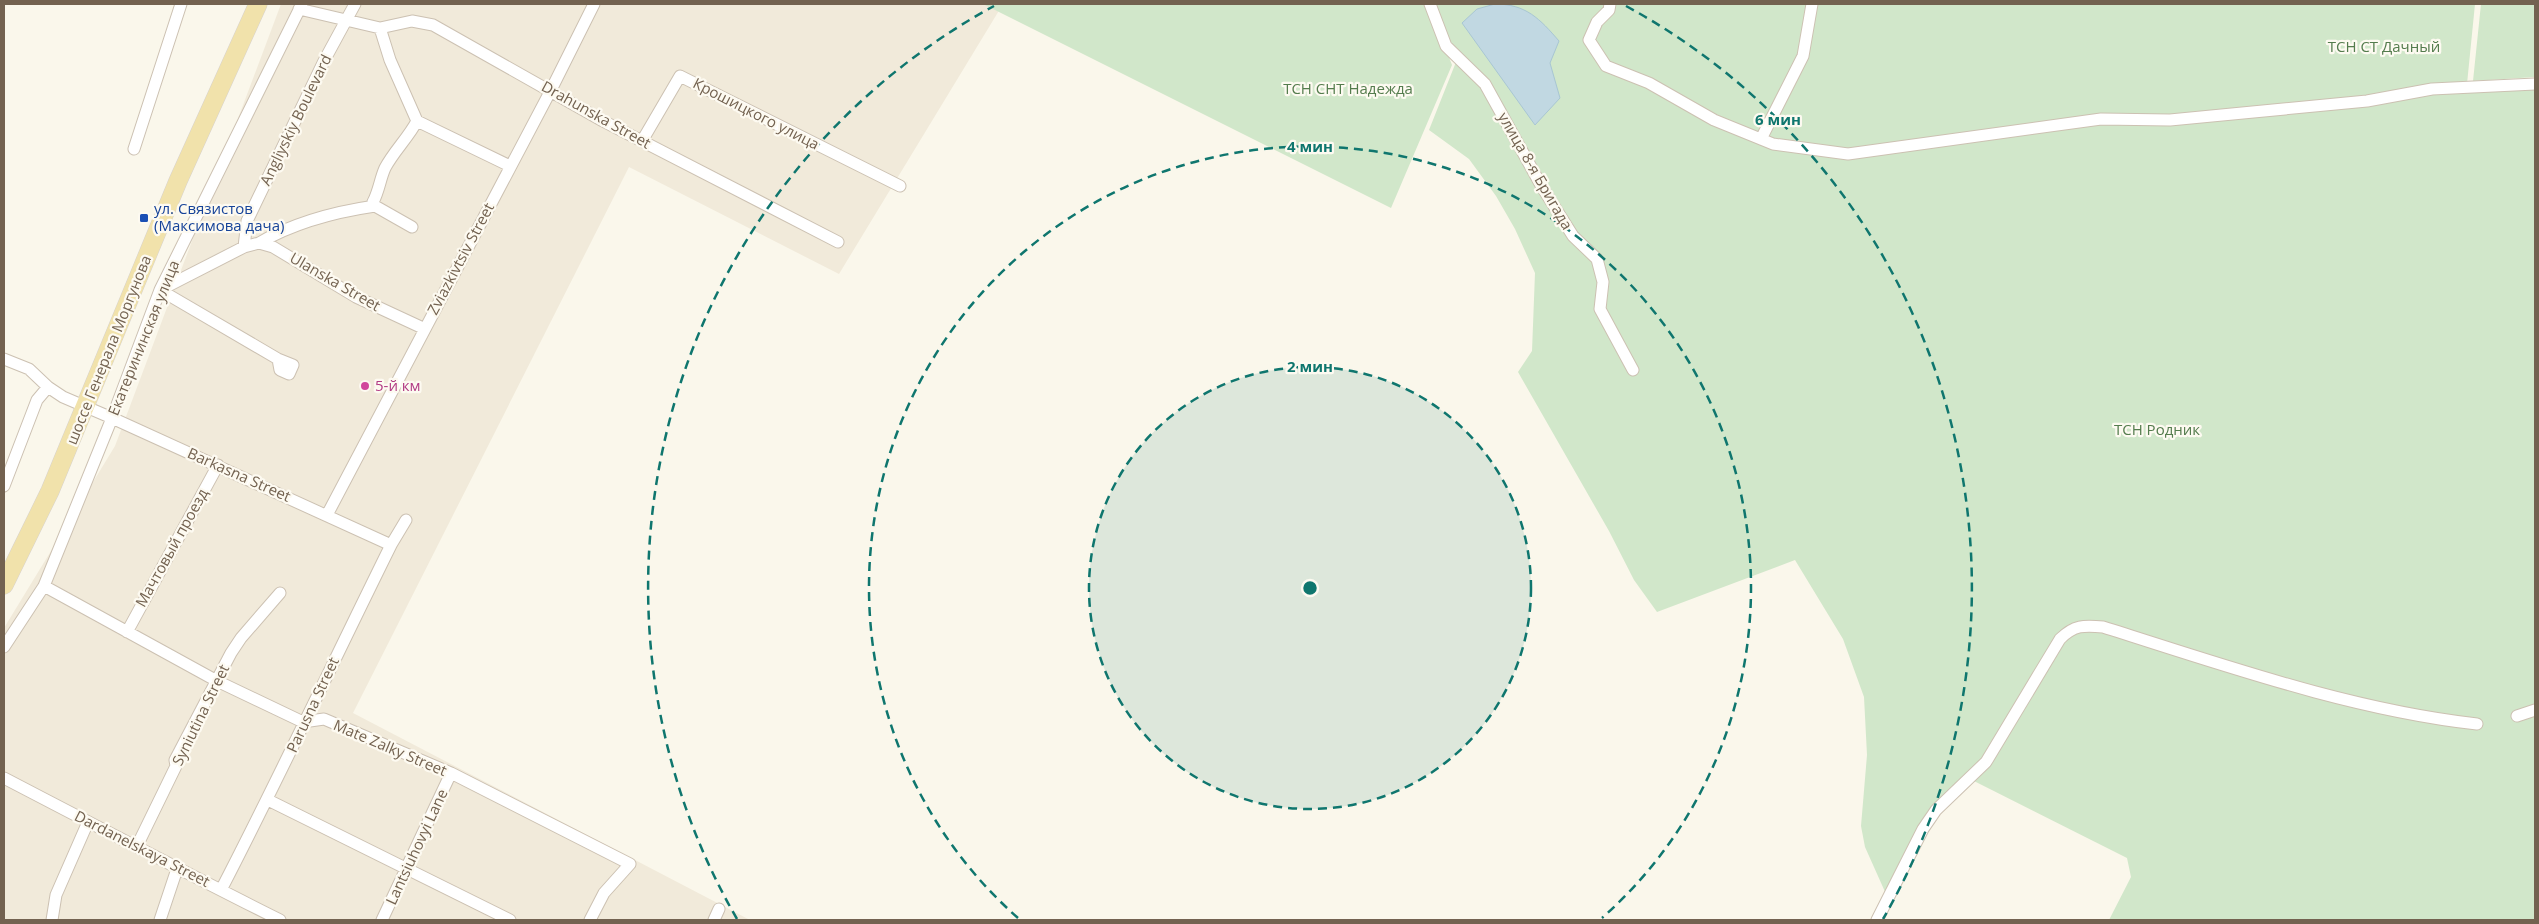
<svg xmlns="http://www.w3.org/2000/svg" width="2539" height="924" font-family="'Open Sans',sans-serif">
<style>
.residential{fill:#f1eada}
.green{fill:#d1e7ca}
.water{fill:#c1d8e2;stroke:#a8c6d3}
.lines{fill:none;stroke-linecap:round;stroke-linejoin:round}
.street-casing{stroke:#ccc1b2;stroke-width:13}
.primary-casing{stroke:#d8d3ce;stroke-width:19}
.street{stroke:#fff;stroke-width:11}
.primary{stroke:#f1e2ab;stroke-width:18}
.ring{fill:none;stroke:#0f766e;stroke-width:2.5;stroke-dasharray:9 6}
.transit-dot{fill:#1a4fb4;stroke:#fdfaf1;stroke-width:2}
.hotel-dot{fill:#d1479c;stroke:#fdfaf1;stroke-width:2}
.labels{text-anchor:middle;stroke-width:4.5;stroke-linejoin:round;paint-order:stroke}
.park-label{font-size:15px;fill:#547c4d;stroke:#fdfaf1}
.street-label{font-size:15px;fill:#736250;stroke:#fdfaf1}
.transit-label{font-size:15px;fill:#164399;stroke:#fdfaf1;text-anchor:start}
.hotel-label{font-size:15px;fill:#b23c85;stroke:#fdfaf1;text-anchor:start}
.centre{fill:#0f766e;stroke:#fdfaf1;stroke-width:2.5}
.ring-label{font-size:15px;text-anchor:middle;font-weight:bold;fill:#0f766e;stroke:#fdfaf1;stroke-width:4.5;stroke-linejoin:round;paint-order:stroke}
</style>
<rect width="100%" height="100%" fill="#faf7eb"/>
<path class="residential" d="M281 4H1003L839 274 629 167 353 713 750 920H4V628L115 446Z"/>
<path class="green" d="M983 4H1428L1452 65 1391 208Z
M1434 4H2475L2467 84 2535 78V920H2109L2131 877 2127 858 1966 777 1924 821 1886 894 1865 847 1861 826 1867 755 1864 697 1843 639 1795 560 1657 612 1634 580 1609 531 1518 372 1532 351 1535 273 1515 229 1496 196 1469 159 1429 130 1456 62Z
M2481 4H2535V77L2473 81Z"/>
<path class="water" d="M1495 4C1526 4 1540 19 1559 41L1550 63 1560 98 1535 125 1462 23 1477 9Z"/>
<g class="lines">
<g class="street-casing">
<path id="street" d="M1430 4 1446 46 1485 84 1542 187 1573 236 1597 259 1603 282 1600 309 1633 370
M1610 4 1609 10 1597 22 1589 40 1606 66 1649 83 1714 120 1773 144 1848 154 2101 119 2170 120 2367 101 2432 89 2535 84
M299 9 380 28 412 21 433 25 603 121 838 242
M417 121 510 166
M1761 139 1803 56 1812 4
M642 141 680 76 900 186
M134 149 181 4
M375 206 412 227
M259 243C295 222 334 212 375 206L373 202C379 191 380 179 385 168 394 151 408 138 417 121L390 60 380 28
M244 247 247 221 324 61 355 4
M160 290 244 247 259 243 273 247 356 297 425 329
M160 290 278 359 293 365 289 374 280 370 278 359
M4 359 29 369 48 387 63 397 112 418 391 545
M4 486 37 400 48 387
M327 515 551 90 594 4
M44 586 217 681 303 722 324 719 451 773 630 864 604 893 590 920
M127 632 218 465
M4 647 44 586 112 418 160 290 302 4
M2517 716 2535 710
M4 778C96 826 188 874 280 920
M268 800 510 920
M137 846 176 766 175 760 231 653 241 638 280 593
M221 890C280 776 334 660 391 545L406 520
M52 920 56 895 88 822
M160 920 177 869
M382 920 451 773
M714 920 719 909
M1877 920 1923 829 1936 810 1986 762 2060 639C2074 625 2084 625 2103 627 2224 665 2351 710 2477 724"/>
</g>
<g class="primary-casing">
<path id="primary" d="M4 585 50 491 178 181 258 4"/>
</g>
<use href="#street" class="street"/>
<use href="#primary" class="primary"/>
</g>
<circle cx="1310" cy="588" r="221" fill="#0f766e" fill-opacity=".12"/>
<g class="ring">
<circle cx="1310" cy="588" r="221"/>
<path d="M1018 918A441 441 0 1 1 1602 918"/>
<path d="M737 919A662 662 0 0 1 994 6M1626 6A662 662 0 0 1 1883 919"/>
</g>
<rect class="transit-dot" x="139" y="213" width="10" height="10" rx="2.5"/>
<circle class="hotel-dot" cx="365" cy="386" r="5"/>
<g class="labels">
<g class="park-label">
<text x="2384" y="52">ТСН СТ Дачный</text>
<text x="1348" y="94">ТСН СНТ Надежда</text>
<text x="2157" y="435">ТСН Родник</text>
</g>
<g class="street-label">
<text transform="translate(756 114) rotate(27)" y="5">Крошицкого улица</text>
<text transform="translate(596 115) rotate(29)" y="5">Drahunska Street</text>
<text transform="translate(296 120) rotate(-64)" y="5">Angliyskiy Boulevard</text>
<text transform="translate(1535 171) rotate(60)" y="5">улица 8-я Бригада</text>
<text transform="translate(461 259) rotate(-62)" y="5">Zviazkivtsiv Street</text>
<text transform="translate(335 282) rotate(30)" y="5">Ulanska Street</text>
<text transform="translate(144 338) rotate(-68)" y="5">Екатерининская улица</text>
<text transform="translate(109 350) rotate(-68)" y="5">шоссе Генерала Моргунова</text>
<text transform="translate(239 475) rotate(24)" y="5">Barkasna Street</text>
<text transform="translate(172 548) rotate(-61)" y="5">Мачтовый проезд</text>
<text transform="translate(313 705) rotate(-65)" y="5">Parusna Street</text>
<text transform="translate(201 715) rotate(-64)" y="5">Syniutina Street</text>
<text transform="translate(390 748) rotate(23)" y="5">Mate Zalky Street</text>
<text transform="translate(417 847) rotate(-65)" y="5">Lantsiuhovyi Lane</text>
<text transform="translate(142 849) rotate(27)" y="5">Dardanelskaya Street</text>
</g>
<g class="transit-label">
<text x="154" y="214">ул. Связистов<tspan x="154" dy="17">(Максимова дача)</tspan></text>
</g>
<g class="hotel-label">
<text x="375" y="391">5-й км</text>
</g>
</g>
<circle cx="1310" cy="588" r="8" class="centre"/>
<g class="ring-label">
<text x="1778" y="125">6 мин</text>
<text x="1310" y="152">4 мин</text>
<text x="1310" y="372">2 мин</text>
</g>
<rect width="2539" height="924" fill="none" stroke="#736250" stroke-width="10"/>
</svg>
